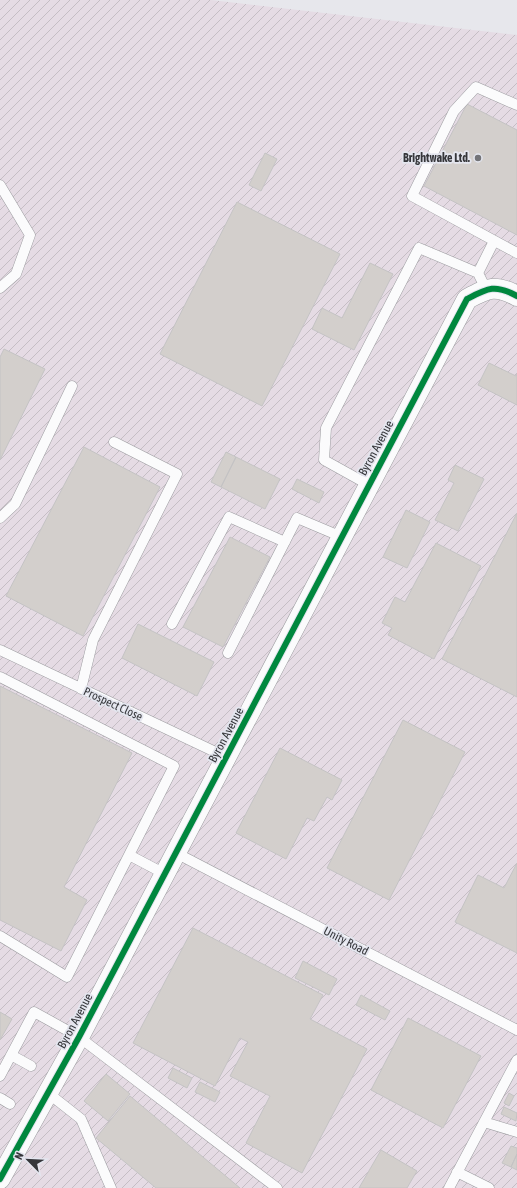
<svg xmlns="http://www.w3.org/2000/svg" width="517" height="1188" font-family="'Asap Condensed',sans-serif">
<defs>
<pattern id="industrial-furrows" width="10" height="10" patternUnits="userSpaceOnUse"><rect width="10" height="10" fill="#e5dbe4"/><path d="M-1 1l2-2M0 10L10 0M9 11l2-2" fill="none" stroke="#c5bdc4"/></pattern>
</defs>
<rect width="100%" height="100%" fill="#e7e7ec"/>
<!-- industrial -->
<path fill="url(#industrial-furrows)" d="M0,0H211L517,35V1188H0Z"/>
<!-- building -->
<path fill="#d3cfcc" stroke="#c4c3c4" d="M467,104L517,130V235L424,186Z
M265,153L277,159L261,191L249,185Z
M237,202L340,254L262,406L160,354Z
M370,263L393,274L354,350L312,329L322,308L342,318Z
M4,349L45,369L0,460V357Z
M489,363L516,376L517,374V405L478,385Z
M84,447L160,487L83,636L6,596Z
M226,452L236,457L221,487L211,482Z
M236,457L280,479L265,509L221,487Z
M455,465L484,479L458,531L435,520L454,483L448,480Z
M297,479L324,492L319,503L292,489Z
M406,510L430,522L407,568L383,557Z
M517,513V697L442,659Z
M230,537L270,557L223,647L183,627Z
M436,543L481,566L434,659L388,635L392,628L382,623L395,597L405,602Z
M138,624L214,662L197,696L122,658Z
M0,686L132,753L64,887L87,900L61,951L0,920Z
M403,720L465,752L389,900L327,868Z
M280,748L342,780L332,800L327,797L314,821L307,818L286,859L236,833Z
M517,863V953L455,922L478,875L504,888Z
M193,928L323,995L310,1019L367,1049L302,1173L246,1143L270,1096L230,1076L248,1042L240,1038L215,1086L133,1043Z
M303,961L337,979L329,995L295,978Z
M361,995L390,1011L385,1020L356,1005Z
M0,1012L12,1019L0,1040Z
M408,1018L481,1056L443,1128L371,1090Z
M173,1068L192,1078L187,1088L168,1078Z
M106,1074L130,1094L108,1121L84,1101Z
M200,1082L220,1092L215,1102L195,1092Z
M509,1093L514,1096L509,1106L504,1103Z
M130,1096L240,1188H156L96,1138Z
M504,1107L517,1113L516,1121L501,1114Z
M511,1146L517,1148V1154L511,1167L502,1163Z
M381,1150L417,1171L407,1188H359Z
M517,1154V1170L511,1167Z"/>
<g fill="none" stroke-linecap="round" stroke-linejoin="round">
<!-- service casing -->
<g stroke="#9c9ca0" stroke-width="11">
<path id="service" d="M517,105L476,87L454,111L412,196L517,253
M0,185L30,235L16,274L0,288
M486,289L478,273L494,241
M369,485L324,460L326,428L419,248L478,273
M0,518L15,504L72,386
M172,624L229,517L285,542
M0,650L226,757
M228,653L297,518L342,537
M0,677L174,766L129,855
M81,689L93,640L177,474L114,442
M176,853L517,1030
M0,936L67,977L129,855L165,874
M11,1055L31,1066
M0,1076L34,1012L79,1037L277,1188
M48,1093L81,1119L111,1188
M0,1098L10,1104
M484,1122L517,1132
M457,1172L489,1188
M449,1188L517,1060"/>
</g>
<!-- minor casing -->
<g stroke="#9c9ca0" stroke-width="21">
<path id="minor" d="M0,1179L79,1037L467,299C488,288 495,284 517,296"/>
</g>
<!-- service -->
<use href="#service" stroke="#fbfbfc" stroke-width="10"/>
<!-- minor -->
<use href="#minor" stroke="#fbfbfc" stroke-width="20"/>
<!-- cycleway casing -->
<g stroke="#e4e6ef" stroke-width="8">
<path id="cycleway" d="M0,1179L79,1037L467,299C488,288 495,284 517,296"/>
</g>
<!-- cycleway -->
<use href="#cycleway" stroke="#00873e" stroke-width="6"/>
</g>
<!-- markers -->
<circle fill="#737478" stroke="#e4e6ef" stroke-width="1.5" cx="478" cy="158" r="4"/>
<g text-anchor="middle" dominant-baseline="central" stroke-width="3.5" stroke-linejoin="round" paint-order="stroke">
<!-- poi labels -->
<g font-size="12" font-weight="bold" fill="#35363a" stroke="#e4e6ef" text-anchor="end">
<text x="470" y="158">Brightwake Ltd.</text>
</g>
<!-- street labels -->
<g font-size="12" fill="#35363a" stroke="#e4e6ef">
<text transform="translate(376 448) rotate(-62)">Byron Avenue</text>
<text transform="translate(113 704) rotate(25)">Prospect Close</text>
<text transform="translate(226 735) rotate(-62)">Byron Avenue</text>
<text transform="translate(346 941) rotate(27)">Unity Road</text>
<text transform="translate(75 1021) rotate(-62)">Byron Avenue</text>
</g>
</g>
<!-- north arrow -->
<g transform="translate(28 1160) rotate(294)" stroke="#e4e6ef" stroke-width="3" paint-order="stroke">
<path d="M0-3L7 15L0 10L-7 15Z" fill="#35363a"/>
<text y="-6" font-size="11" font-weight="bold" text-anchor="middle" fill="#35363a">N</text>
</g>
</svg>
